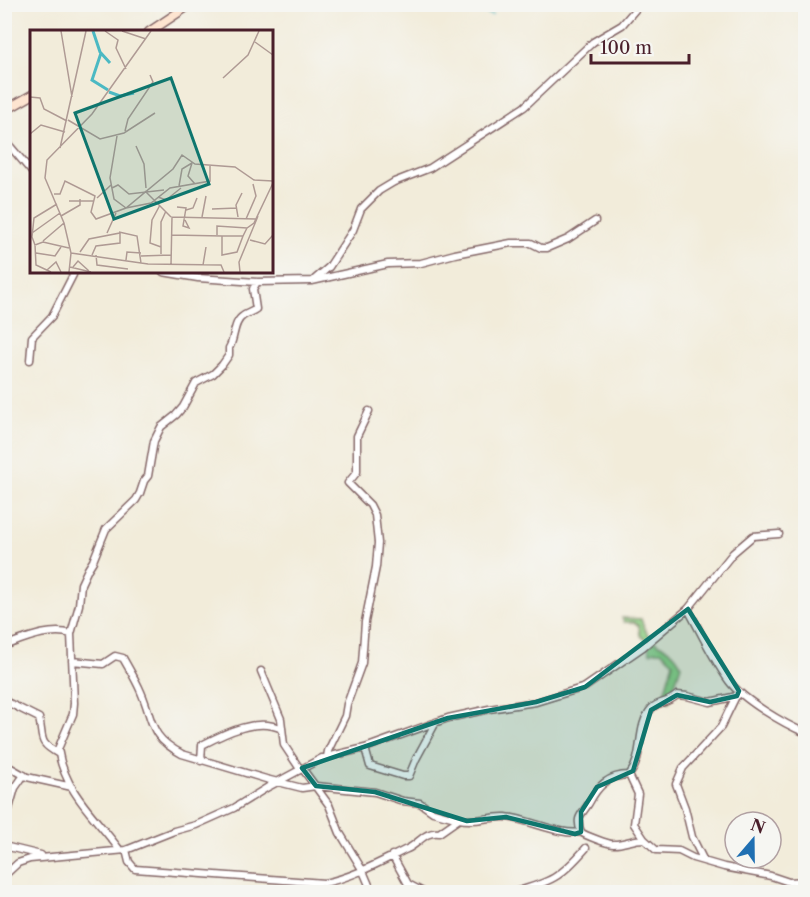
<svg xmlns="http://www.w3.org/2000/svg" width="810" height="897" font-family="'Libre Caslon Text',serif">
<rect width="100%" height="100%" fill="#f6f6f2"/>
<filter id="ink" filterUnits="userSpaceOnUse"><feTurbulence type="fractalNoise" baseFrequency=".0167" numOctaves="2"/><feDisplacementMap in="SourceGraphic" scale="12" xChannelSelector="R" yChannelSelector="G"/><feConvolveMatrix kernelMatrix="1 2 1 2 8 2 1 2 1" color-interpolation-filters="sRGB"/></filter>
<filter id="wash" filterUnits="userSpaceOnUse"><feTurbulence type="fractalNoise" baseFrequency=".008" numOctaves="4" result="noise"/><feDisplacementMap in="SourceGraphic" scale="24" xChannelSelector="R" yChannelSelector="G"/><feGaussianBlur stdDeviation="1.35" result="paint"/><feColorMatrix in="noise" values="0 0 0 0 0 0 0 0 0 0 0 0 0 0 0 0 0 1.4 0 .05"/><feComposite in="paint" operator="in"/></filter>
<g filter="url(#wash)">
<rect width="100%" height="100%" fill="#f2ecda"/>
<!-- green -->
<path fill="#90d086" stroke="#6d7858" stroke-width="1.5" d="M622,618L641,619C650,652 669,639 681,665L669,702L663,698L673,662L661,651H655L650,653L646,640L640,635L639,626L634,622H624Z"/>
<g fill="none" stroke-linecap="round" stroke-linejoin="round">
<!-- stream -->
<path stroke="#4bb9c3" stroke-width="2" d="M421,4L435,9L468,5L492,15"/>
</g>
</g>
<g filter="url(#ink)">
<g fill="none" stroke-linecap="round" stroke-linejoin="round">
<!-- street casing -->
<g stroke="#856768" stroke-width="9">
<path id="street" d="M4,139L32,172
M163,272L198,278L257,282L312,281L388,264L421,263L455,254L511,243H531L541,248H547L568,239L595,221
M315,279L329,267L353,230L361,209L379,191L394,182L430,168L524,107L593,42L622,25L640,4
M30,360L32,337L52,316L73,275V272
M688,609L733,553L753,536L779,534
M4,646C24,639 51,627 71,634
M72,661L103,664L115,656L123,658C129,669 136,680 141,692C154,722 148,736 182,754L266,779L302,788L316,786L375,792L403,801L420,803L433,812L459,819
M261,671L281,719L284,745L300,769
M4,698L7,702L39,718C44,739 37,742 59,754
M365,748L370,766L403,776H409L416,759L436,722
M327,757L328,751L345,716L347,704L362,663L365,622L376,567L378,543L375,515L370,505L348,483L357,472V436L369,411
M201,761L202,745C225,733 257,717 282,729
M4,764L27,777L72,787
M302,768L329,805L340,833L363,871L372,892
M629,775L638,794L634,824L644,839
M4,826L15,788L24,775
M581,832C575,816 582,815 589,803C598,786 608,775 629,775C645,756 635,727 652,708C659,701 667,704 677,695L687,696L710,702L737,696
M4,846L41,855
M119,849C95,816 65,793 58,749L73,714L74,703L71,634L79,605L81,584L88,569L93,561L106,529L136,500L140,493L144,481L148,476L154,441L161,427L176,415L183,407L196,383L213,374L222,365L229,355V348C235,339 233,322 243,316C247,313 252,312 256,309L253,289L257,282
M126,850L129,862L135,869L324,883C354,877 380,862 407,849C419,844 424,831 439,833L459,819C475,823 490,816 506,817C529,819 560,836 581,832C584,835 610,845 614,844C624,844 633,839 644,839L656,850L679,851L693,858L724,867L771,876L789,882L806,881
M392,855L408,884L423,892
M703,859L692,837L685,808L676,784L683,768L721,727L737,694
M4,876L18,863L30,859L126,850L174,831L196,825L234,808L268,787L322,758L365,748L448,718L489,709L536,702L585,687L643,647L688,609C701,633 713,659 729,681C743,700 784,724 806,733
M514,892C551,882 560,878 586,848
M800,892L806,886"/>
</g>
<!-- secondary casing -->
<g stroke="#856768" stroke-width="11">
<path id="secondary" d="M149,32L191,4
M4,111L32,95"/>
</g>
<!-- street -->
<use href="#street" stroke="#fff" stroke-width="6"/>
<!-- secondary -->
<use href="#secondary" stroke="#fde4d0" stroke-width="8"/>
</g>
</g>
<!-- marked area -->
<path fill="#0f766e" fill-opacity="0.2" stroke="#0f766e" stroke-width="4.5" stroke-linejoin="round" d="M688,609L739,691L737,696L710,702L677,695L651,710L633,771L597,787L581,812V832L575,834L506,817L467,821L375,792L316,786L302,768L448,718L536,702L585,687Z"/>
<!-- overview -->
<g transform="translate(30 30)">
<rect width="243" height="243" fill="#f2ecda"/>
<path fill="none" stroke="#4bb9c3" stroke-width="3" d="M63,1L70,22L80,33M71,23L62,50L78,60M79,62L90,66L104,63"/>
<path fill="none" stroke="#af9a94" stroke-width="1.5" d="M31,1L42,67M75,1L88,10L86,18L96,39M92,1L116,9M225,12L243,25M193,48L218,25L229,1M0,67L10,68L14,79L37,91M38,90L70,109L94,103L125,83M95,101L98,89L123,52L120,45M0,104L11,95L35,102M87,106L80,148L84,169L96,178M106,116L114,134L116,158M30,118L56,1M162,133L158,146L165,154M149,156L152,139L162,133M82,158L88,155L99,164L134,160M115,161L141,187M24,164H30L35,151L65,166L61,182L66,189L96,178L143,139L152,125L165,134L205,137L224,150L243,151M128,167L136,170L151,158M67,168L81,155M39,171H64M27,174L4,188L2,207L5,215L13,212L39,218M130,175L122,190L120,213L131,217M147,177L156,178L153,196L159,198L155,190M96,178L121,173L140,158L180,151V136M182,179L207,178M156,180L163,178L167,168M31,186L50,175V169M172,187L176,166M208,187L206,175L212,163M216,189L226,166L223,154M89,202L107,206L111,233M2,203L30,183M77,203L86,183M142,205L192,206V225L207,222L213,206M187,205V196L217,198L224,193L243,153M192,206H213L217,198M220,210L235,214L243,205M13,211L34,193M5,215L6,235L21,242M50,222L59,209L90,203V213L66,216L62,225M6,223L25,226L31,217M41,223L118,234L191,235L194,242M131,224V192L136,181M66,225L67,235L98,239M111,226L141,225M96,230L97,222L111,223M141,235L142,187L226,189M173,235L176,217M40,237L61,242M43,237L48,231L59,241M17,240L26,232L31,242M39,242L41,223L34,193L15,148L17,130L62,84L121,1M210,242L209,232L228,186"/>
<path fill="#0f766e" fill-opacity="0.15" stroke="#0f766e" stroke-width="3" d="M141,48L179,154L84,189L45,83Z"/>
<rect width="243" height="243" fill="none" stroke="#4a1f2b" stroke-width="3"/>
</g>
<!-- margin -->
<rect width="810" height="897" fill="none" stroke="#f6f6f2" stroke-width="24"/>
<!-- north arrow -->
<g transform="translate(753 840) rotate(20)"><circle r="28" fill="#f6f6f2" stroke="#b1a0a2" stroke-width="1.5"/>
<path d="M0-4.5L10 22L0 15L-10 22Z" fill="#1f6fb2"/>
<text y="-9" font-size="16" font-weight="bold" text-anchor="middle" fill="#4a1f2b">N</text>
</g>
<!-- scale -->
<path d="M591 54v9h98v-9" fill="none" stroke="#4a1f2b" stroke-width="3"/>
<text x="600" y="54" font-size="18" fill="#4a1f2b" stroke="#f6f6f2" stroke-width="4.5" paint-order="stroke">100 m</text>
</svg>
